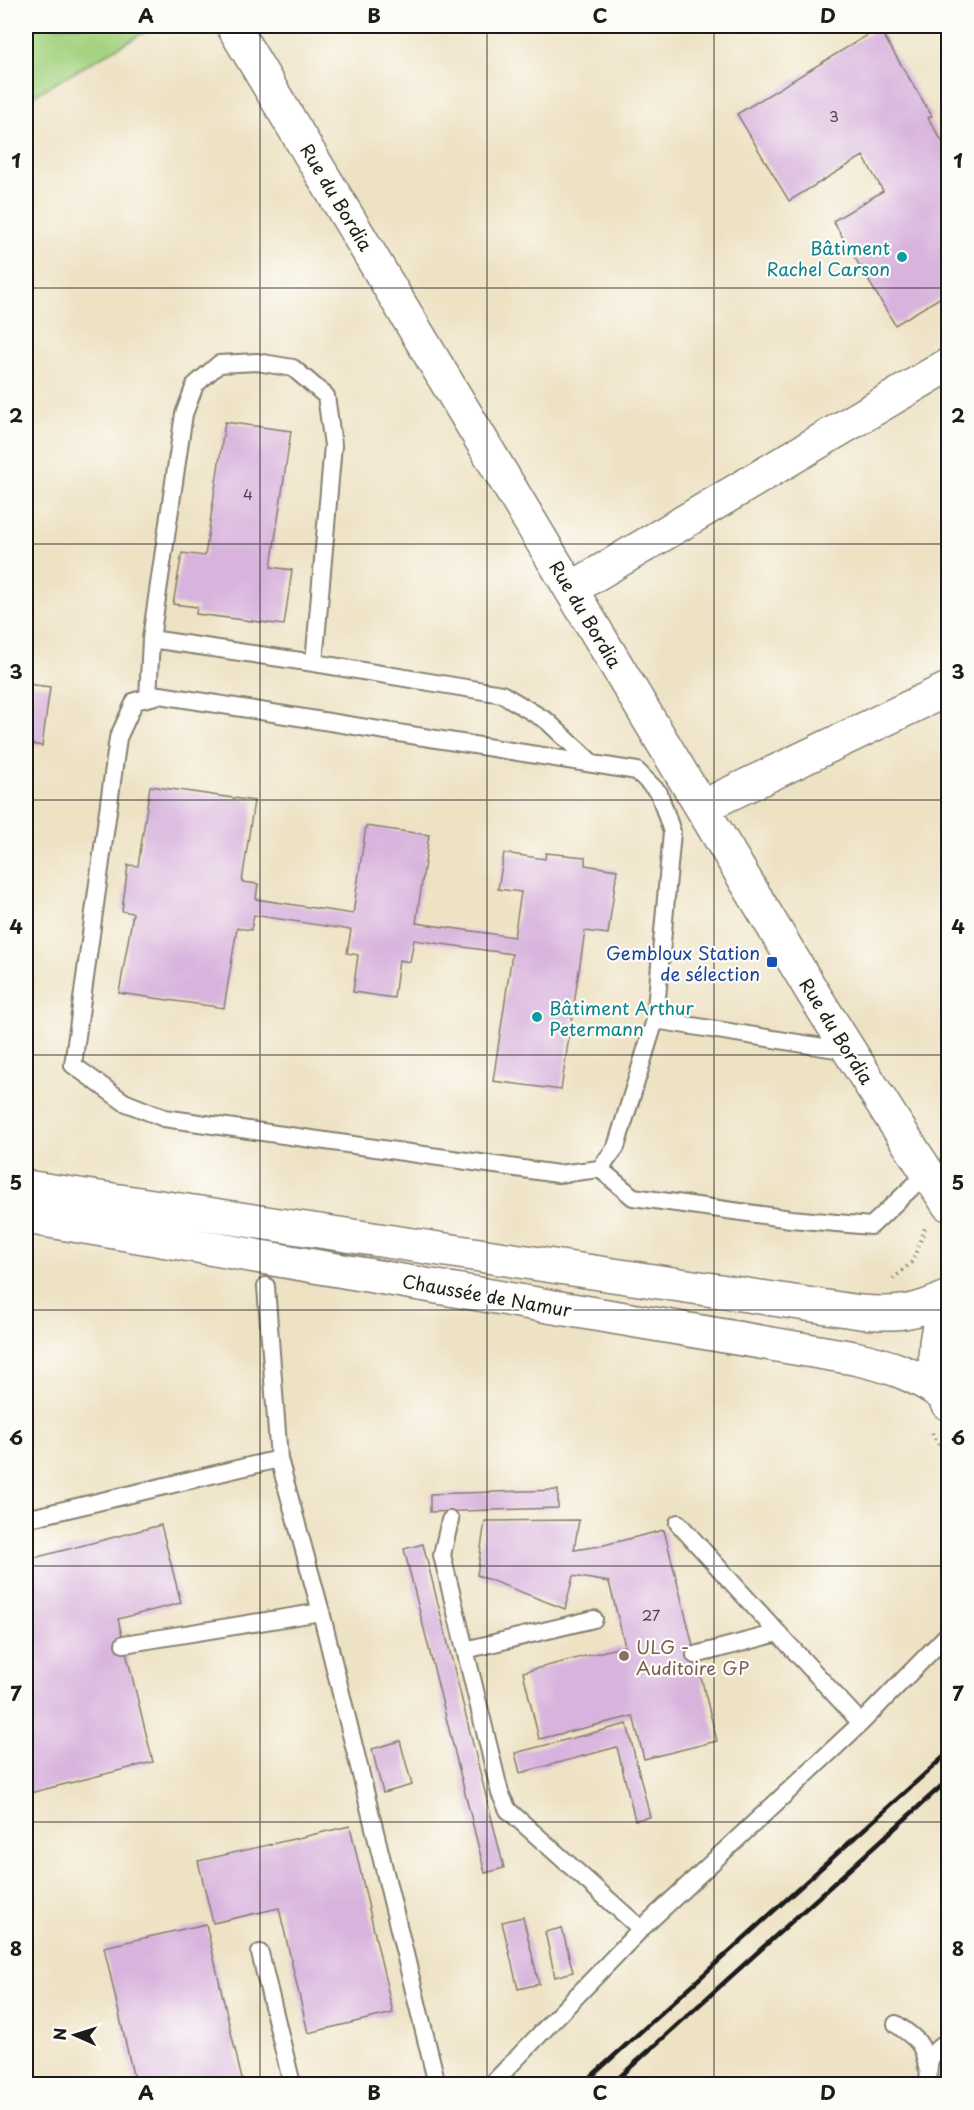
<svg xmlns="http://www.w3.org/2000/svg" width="974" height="2110" font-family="'Playpen Sans',sans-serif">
<rect width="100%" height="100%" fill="#fdfcf7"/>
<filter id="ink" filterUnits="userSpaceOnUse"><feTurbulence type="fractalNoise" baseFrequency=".0167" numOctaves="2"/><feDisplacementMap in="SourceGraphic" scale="12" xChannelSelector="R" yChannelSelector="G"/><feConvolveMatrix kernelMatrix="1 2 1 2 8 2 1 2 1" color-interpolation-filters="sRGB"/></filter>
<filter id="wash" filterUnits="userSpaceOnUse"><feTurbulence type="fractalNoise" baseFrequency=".008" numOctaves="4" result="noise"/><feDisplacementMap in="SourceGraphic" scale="24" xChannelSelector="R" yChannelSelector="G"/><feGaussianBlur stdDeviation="1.35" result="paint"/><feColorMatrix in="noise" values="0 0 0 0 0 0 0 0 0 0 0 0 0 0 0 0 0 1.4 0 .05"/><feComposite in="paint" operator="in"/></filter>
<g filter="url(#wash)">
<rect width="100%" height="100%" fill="#eee2c4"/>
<!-- green -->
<path fill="#a2d17e" stroke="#5f764d" stroke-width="1.5" d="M26,26H155L26,100Z"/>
<g id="blocks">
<!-- building -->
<path fill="#d8b3dd" d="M879,28L932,116L928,118L948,151V293L895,325L833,221L883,191L863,156L789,201L737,114Z
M225,422L291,431L271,567L292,570L284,625L196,614L197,607L173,604L182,553L205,556Z
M26,684L50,687L42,746L26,743Z
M150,786L254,801L242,882L258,884L256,899L353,914L366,826L429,835L416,923L514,937L521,892L498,889L504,853L545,859L546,853L585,857V865L617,870L608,934L585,931L561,1090L493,1081L512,954L414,940L410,962L399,960L394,998L353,992L358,955L347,953L351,930L254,915L251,930L237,928L224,1008L119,993L133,913L122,911L128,865L138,866Z
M558,1490V1508L430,1512V1494Z
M579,1520L574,1550L600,1546L664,1530L717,1741L644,1759L633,1716L539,1739L523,1672L625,1646L609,1582L573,1576L565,1609L477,1575L485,1521Z
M161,1525L181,1603L118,1619L153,1762L26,1794V1560Z
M423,1544L504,1868L485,1873L404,1549Z
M627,1724L650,1817L635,1820L617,1747L520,1773L515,1753Z
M400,1741L412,1785L383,1793L372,1749Z
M350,1826L393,2013L308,2033L279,1908L213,1923L198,1861Z
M523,1917L539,1984L518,1989L502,1922Z
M206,1924L243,2084H135L104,1947Z
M562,1928L573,1972L555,1977L545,1932Z"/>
</g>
</g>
<g filter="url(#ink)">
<use href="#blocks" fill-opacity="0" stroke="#857f70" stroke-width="1.5"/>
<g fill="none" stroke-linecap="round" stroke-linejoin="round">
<!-- service casing -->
<g stroke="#857f70" stroke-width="20">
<path id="service" d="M151,639L314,663L502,694L547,721L592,763
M160,695L637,771L659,793L672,832L655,1020L616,1147L600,1169L558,1174L164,1118L124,1102L73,1065L118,738L135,701Z
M148,698L151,639L184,414L195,385L219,364L257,362L293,368L326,396L333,445L314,663
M655,1020L848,1051
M600,1169L633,1197L791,1219L871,1226L927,1173
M266,1286L279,1459L321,1612L437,2084
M26,1519L279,1459
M450,1520L442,1555L500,1793L508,1810L641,1929
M678,1523L778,1633
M124,1644L321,1612
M465,1650L594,1619
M695,1655L778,1633L861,1723
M260,1953L292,2084
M896,2024C915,2038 923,2041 927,2067
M492,2084L641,1929L861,1723L948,1634
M929,2084C927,2064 929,2052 948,2041"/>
</g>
<!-- minor casing -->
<g stroke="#857f70" stroke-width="36">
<path id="minor" d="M571,589L948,365
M702,807L948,689"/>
</g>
<!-- tertiary casing -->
<g stroke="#857f70" stroke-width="36">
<path id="tertiary" d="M233,26L813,993L893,1120L948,1204"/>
</g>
<!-- primary casing -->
<g stroke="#857f70" stroke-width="36">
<path id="primary" d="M26,1187L860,1312C896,1315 916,1313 948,1297
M26,1217L854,1358C887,1365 915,1374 942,1394
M947,1403C930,1369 933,1334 948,1301"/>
</g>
<!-- path -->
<path stroke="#857f70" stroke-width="4" stroke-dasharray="1.5 4.5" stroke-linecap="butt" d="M893,1279L913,1261L925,1228
M932,1433L948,1460"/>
<!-- service -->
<use href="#service" stroke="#fff" stroke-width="16"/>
<!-- minor -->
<use href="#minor" stroke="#fff" stroke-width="33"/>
<!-- tertiary -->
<use href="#tertiary" stroke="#fff" stroke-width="33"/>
<!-- primary -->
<use href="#primary" stroke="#fff" stroke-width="33"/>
<!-- rail -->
<path stroke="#1c1c1c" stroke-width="4.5" d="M583,2084L948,1753
M612,2084L948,1780"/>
</g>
</g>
<!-- grid -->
<path fill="none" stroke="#1c1c1c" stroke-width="1.5" stroke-opacity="0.55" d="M260,26V2084M487,26V2084M714,26V2084M26,288H948M26,544H948M26,800H948M26,1055H948M26,1310H948M26,1566H948M26,1822H948"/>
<!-- markers -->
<g fill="#0f9aa8" stroke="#fdfcf7" stroke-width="2">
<circle cx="902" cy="257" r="6"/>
<circle cx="537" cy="1017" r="6"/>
</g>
<rect fill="#1a4fb4" stroke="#fdfcf7" stroke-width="2" x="766" y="956" width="12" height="12" rx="3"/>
<circle fill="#8d6e63" stroke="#fdfcf7" stroke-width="2" cx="624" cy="1656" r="6"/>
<g text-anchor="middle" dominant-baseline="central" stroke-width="4.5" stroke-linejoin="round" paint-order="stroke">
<!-- number labels -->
<g font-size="15" fill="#4b424c">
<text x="834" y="115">3</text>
<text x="248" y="493">4</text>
<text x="651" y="1614">27</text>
</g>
<!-- street labels -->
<g font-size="18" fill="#1c1c1c" stroke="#fdfcf7">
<text transform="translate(337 197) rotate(59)">Rue du Bordia</text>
<text transform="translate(586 614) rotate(59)">Rue du Bordia</text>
<text transform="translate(837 1031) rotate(58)">Rue du Bordia</text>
<text transform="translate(487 1295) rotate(10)">Chaussée de Namur</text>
</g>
<!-- culture labels -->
<g font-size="18" fill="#0d838f" stroke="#fdfcf7" text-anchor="end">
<text x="890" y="247">Bâtiment<tspan x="890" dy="21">Rachel Carson</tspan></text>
<text x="549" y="1007" text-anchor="start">Bâtiment Arthur<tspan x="549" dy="21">Petermann</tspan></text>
</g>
<!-- transit labels -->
<g font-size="18" fill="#164399" stroke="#fdfcf7" text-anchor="end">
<text x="760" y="952">Gembloux Station<tspan x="760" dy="21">de sélection</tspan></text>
</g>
<!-- education labels -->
<g font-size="18" fill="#785e54" stroke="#fdfcf7" text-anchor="start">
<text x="636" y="1646">ULG -<tspan x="636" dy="21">Auditoire GP</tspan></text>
</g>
</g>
<!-- margin -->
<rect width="974" height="2110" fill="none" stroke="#fdfcf7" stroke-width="66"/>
<!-- north arrow -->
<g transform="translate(75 2035) rotate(273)" stroke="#fdfcf7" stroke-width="4.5" paint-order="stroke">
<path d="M0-4.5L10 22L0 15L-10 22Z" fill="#1c1c1c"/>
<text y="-9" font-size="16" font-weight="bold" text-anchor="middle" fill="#1c1c1c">N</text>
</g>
<rect x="33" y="33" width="908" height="2044" fill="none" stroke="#1c1c1c" stroke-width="2"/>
<g font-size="20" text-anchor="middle" font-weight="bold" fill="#1c1c1c">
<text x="146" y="23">A</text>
<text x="374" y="23">B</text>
<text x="600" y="23">C</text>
<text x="828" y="23">D</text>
<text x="16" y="168">1</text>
<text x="958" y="168">1</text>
<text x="16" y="423">2</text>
<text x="958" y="423">2</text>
<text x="16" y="679">3</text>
<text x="958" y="679">3</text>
<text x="16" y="934">4</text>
<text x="958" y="934">4</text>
<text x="16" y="1190">5</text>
<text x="958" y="1190">5</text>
<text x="16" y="1445">6</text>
<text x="958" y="1445">6</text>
<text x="16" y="1701">7</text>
<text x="958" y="1701">7</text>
<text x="16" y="1956">8</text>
<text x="958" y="1956">8</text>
<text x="146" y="2100">A</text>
<text x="374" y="2100">B</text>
<text x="600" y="2100">C</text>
<text x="828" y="2100">D</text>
</g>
</svg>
